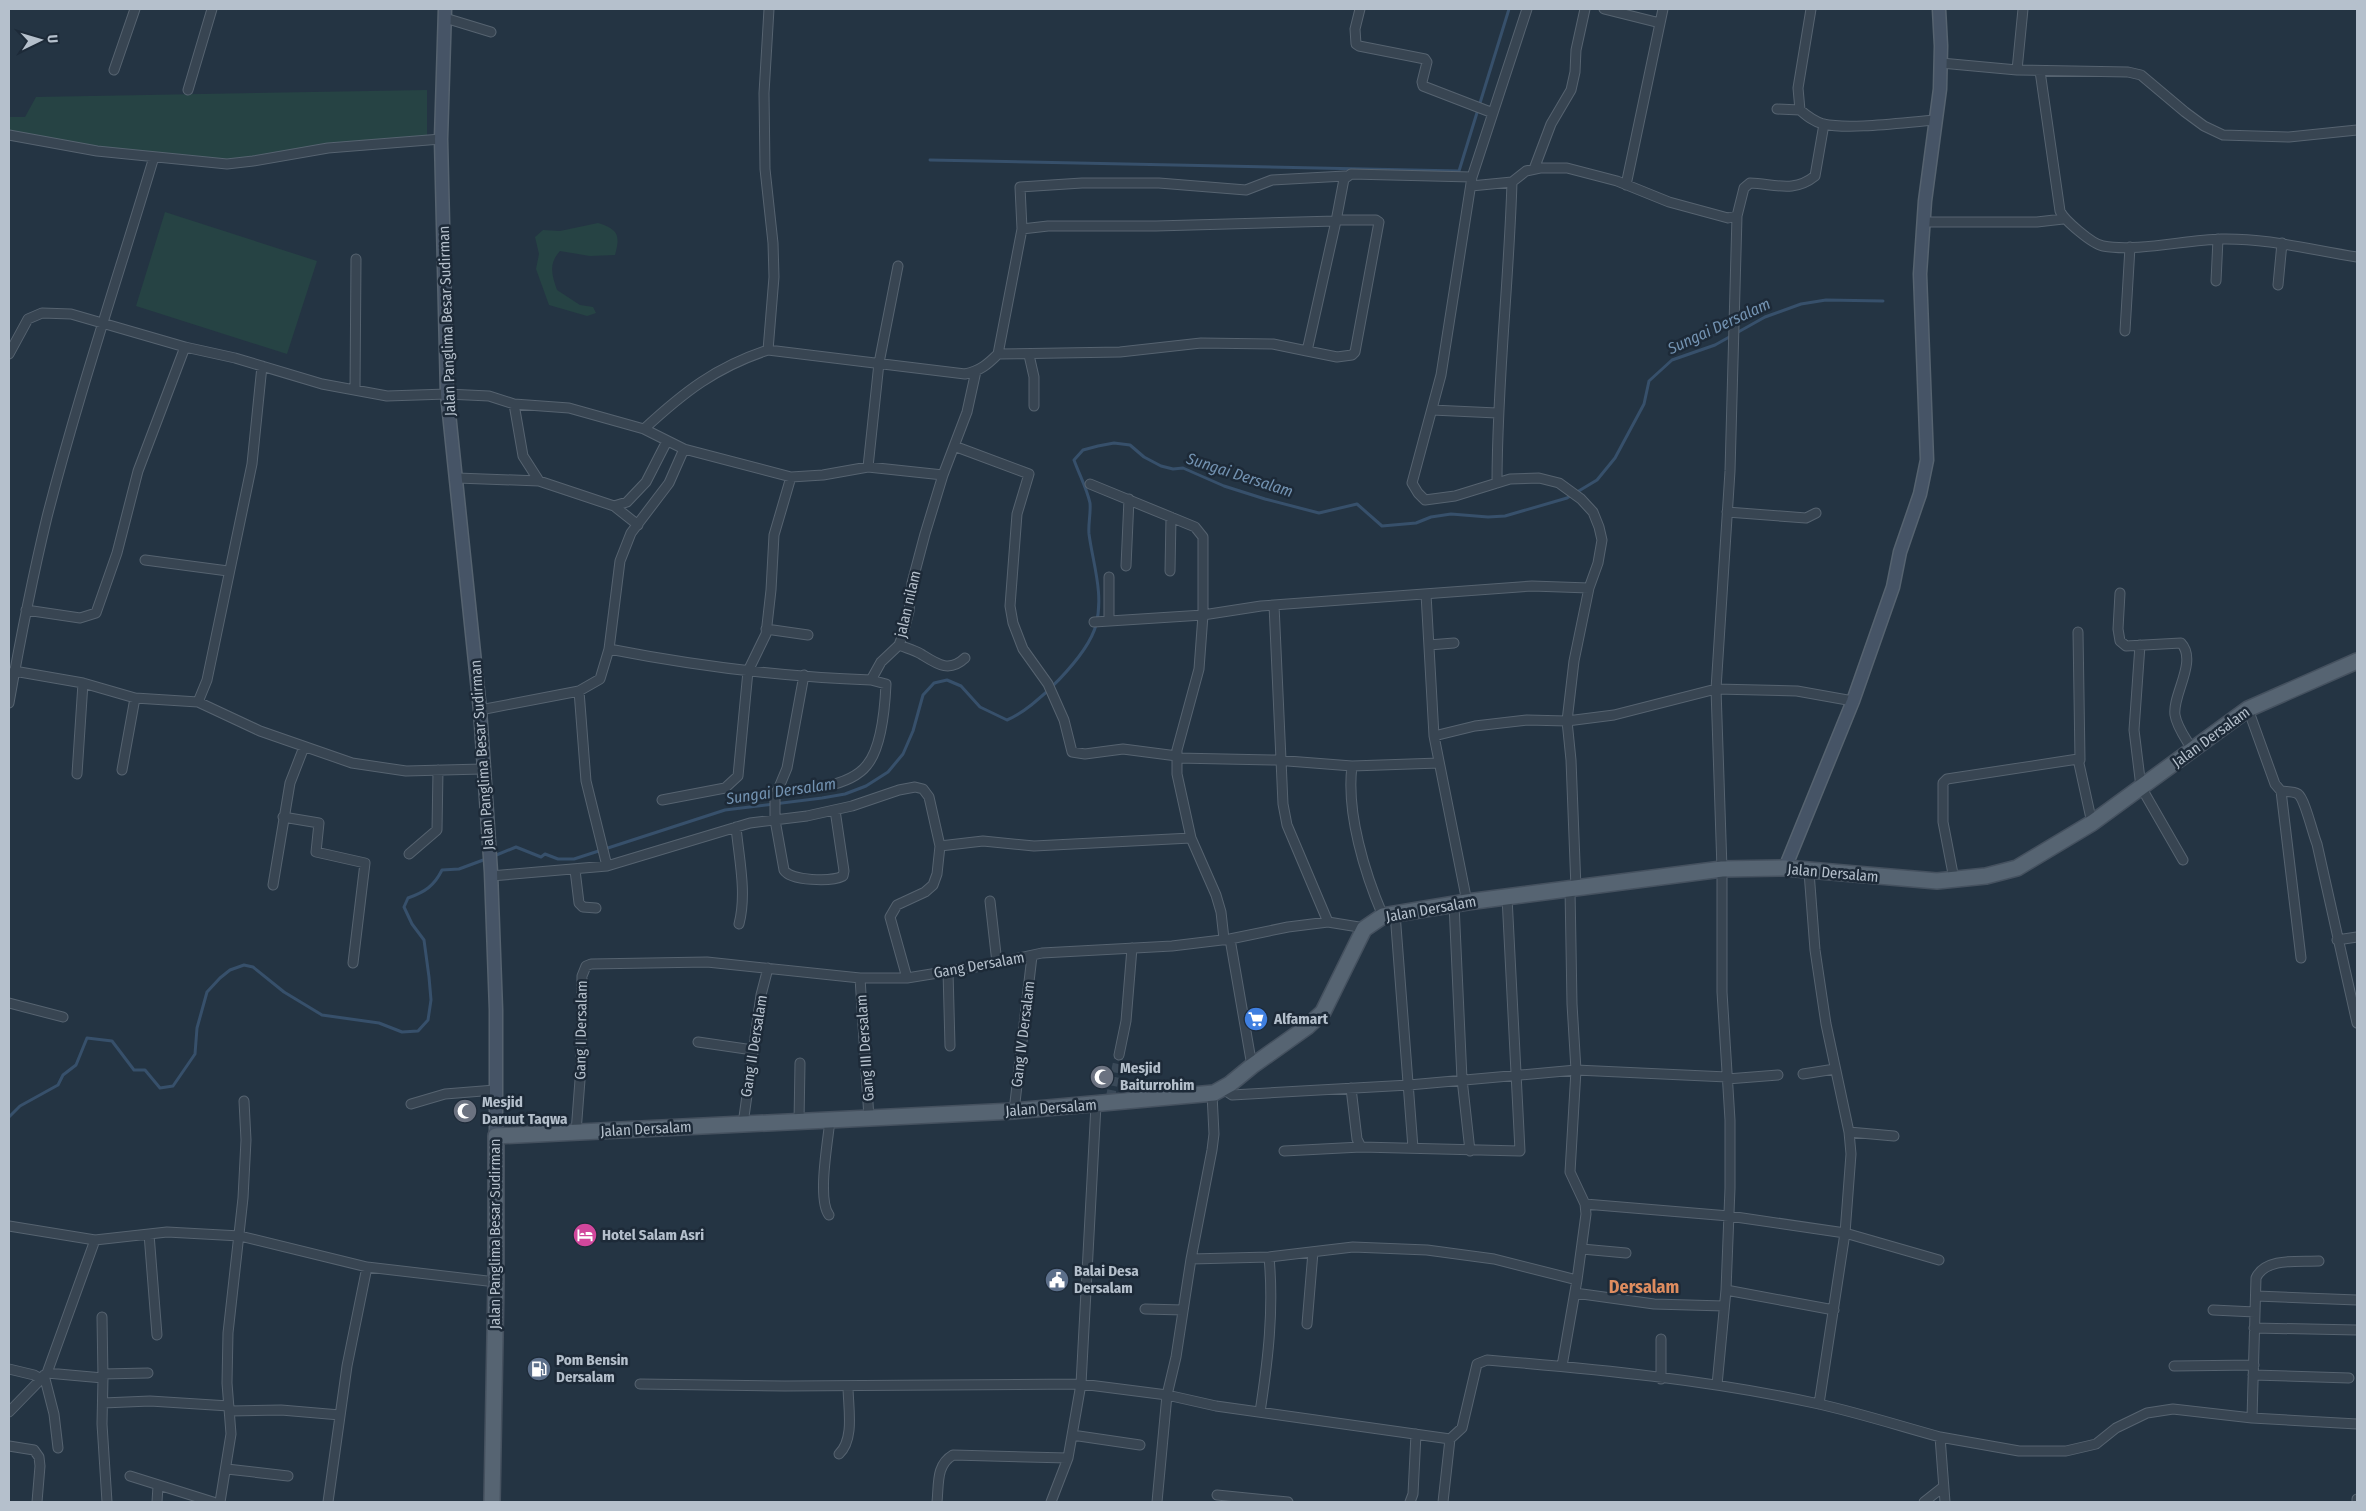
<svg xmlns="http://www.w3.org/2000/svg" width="2366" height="1511" font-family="'Fira Sans Condensed',sans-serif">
<rect width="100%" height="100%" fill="#243443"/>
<!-- green -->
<path fill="#264344" d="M427,90V140L253,161L154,157L9,135V117H25L36,97Z
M165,212L317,261L287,354L136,306Z
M598,223C617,229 621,234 615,255L590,256L560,251C548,264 552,275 557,290L580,305L593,307L596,313L587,316L549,305L536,269L539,254L535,237L543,230L560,231Z"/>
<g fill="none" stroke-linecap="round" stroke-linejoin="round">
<!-- stream -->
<path stroke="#37506b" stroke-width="3" d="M930,160L1459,171L1509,9
M494,856L516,847L541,857L545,854L558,859H574L725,810L822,798L845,794L866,786L888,772L903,754L913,731L923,695L934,683L947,680L961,686L980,707L1007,720C1035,709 1088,655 1096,625C1104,594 1093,564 1089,534C1088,524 1091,513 1090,503C1087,489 1079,474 1074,460L1083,450L1098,446L1114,443L1130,445L1144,457L1161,466L1173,469L1183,468L1224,486L1265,499L1319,513L1357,504L1382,526L1416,523L1431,517L1451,514L1488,517L1505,516L1567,498L1597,480L1615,458L1644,404L1649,381L1672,360L1715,345L1765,317L1801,304L1826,300L1883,301
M9,1117L20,1106L58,1085L63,1075L76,1065L87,1038L112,1041L134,1070H145L160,1088L173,1086L195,1054L197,1028L207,992L220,978L230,970L244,965L253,967L284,992L322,1015L379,1023L402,1032L418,1031L428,1020L431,1000L429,977L424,940L412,924L404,907L408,898C425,892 434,886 442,870L459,869L486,859"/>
<!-- street-tunnel -->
<path stroke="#3a4958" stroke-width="9" stroke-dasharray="9 4.5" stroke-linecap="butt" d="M1110,1099L1119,1055"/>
<!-- street casing -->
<g stroke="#566370" stroke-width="11">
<path id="street" d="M1360,9L1355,29L1356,44L1359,46L1425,59L1427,62L1422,82L1423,86L1493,113
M1604,9L1660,23
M1811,9L1798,88L1800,110C1807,116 1813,121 1823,124C1851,130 1906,122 1936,120
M445,18L491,32
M1941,63L2017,70L2128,72L2141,75L2185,112L2204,126L2223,135L2289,137L2357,130
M114,70L135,9
M2017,70L2023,9
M2040,71L2060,211C2064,220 2092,244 2103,246C2137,252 2185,240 2221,239C2268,238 2311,250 2357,257
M188,90L212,9
M1777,109L1800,110
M9,135L97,151L227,164L253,161L328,148L441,139
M1534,169L1551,124L1571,90L1575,72L1576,50L1585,9
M1472,177L1441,375L1412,483L1418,493L1425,500L1455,496L1510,479L1539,478L1559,483L1581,499L1593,512L1599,527L1602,540L1598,563L1589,588L1574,661L1567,721L1571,760L1576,888
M1626,185L1663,9
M1471,186L1512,182L1526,171L1540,168H1567L1617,181L1669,202L1728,218L1737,216L1744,188L1750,183C1775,184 1794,193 1815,176L1824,124
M1923,222H2037L2063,219
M1022,229L1020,187L1082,183H1159L1246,190L1272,180L1345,176
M2216,281L2218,239
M2278,285L2282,243
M2125,331L2130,247
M768,350L774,277L773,243L765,169L764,93L769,9
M1307,351L1337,357L1352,355L1355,352L1379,222L1376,220H1336
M9,354L28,319L42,313L71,314L185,347L235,358L322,384L387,396L447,394L489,396L514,404L569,408L644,429C684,392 716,367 768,350L965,374C980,371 988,364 998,354L1022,229L1048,226H1156L1336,221L1344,179L1351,174L1472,177L1527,9
M998,354L1120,352L1201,343L1273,344L1307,351L1336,221
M1029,355L1034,377V406
M355,390L356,259
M514,404L523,456L539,481
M1432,410L1497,413
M954,446L1029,474L1017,514L1010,606L1013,623L1023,649L1048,684L1064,720L1072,752L1085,754L1123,749L1177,756
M684,449L791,477L823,475L868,467L943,475L967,412L976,371
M868,467L879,363L898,266
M457,478L539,481L614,506L627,502L646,482L667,441
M1497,483C1497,382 1509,282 1512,182
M1090,484L1195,527L1203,537V615L1094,622
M614,506L638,525
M1727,512L1806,518L1816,513
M145,560L228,571
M1126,566L1129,499
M1170,571L1171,517
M2120,593L2118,629L2120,641L2126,646L2181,643C2198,661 2172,695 2175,715C2177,728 2187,740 2193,751
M1426,594L1434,736
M1274,605L1283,804L1287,825L1328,922
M26,610L80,618L96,613L117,553L138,471L185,347
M1109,621V577
M766,629L808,635
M2078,632L2080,760
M899,645C906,648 914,650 921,654C937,664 949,673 965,658
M1429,645L1454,643
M2140,645L2134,730L2141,787L2183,860
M609,649C696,666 783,677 871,680
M14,671L83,683L135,698L198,702L260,731L352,763L406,771L482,769
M804,675L787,768L775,797V820L784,870C791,881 831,882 843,876L844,871L835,810
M579,691L586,781L607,866
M198,702L207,680L252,464L262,366
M9,703C20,641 32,579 47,517C78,396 118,277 154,157
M2248,709L2275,784L2281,791C2286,792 2293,791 2298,794C2305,799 2313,835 2317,844L2357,1023
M480,710L579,691L600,679L609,649L620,561L631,533L669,483L684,449L644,429
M1177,758L1275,760L1352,766
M122,770L135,698
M77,774L83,683
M777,791C804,790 849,788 867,765C882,747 885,706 886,684L871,680L881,662L899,645L902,637L909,611L912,583L925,534L943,475
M2281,791L2301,958
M662,800L725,788L738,776L748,671L766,634L771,590L774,535L791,477
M283,817L319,823L316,852L365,863L353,963
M736,827C739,859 747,893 739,924
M940,846L983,841L1034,846L1191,838
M409,854L437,830L438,770
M575,870L579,903L583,907L596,908
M1809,872L1815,950L1826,1024L1849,1132L1851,1154L1845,1233L1819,1404
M491,876L607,866L750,823L807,816L852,806L899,790L915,787L923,789L929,797L940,846L937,874L933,885L925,892L897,905L890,917L907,978
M1954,879L1943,822V783L1947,779L2078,759L2092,823
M273,885L290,783L304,747
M990,901L997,963
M1467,902L1434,736L1475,726L1527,720L1567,721L1614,715L1716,689L1797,691L1853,701
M1454,904L1462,1079L1470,1151
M1395,913L1413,1148
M1383,916C1365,874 1346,813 1352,766L1439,763
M1224,939L1221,912L1216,895L1191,838L1177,774V750L1199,669L1203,615L1261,606L1532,586L1589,588
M1230,939L1252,1066
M2337,940L2357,937
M948,971L950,1046
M860,978L869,1118
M9,1003L63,1017
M698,1042L753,1050
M1119,1055L1126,1021L1132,948
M1803,1074L1835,1069
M1727,1079L1778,1075
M1351,1088L1357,1139L1361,1147L1520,1151L1507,897
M1223,1089L1232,1095L1409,1085L1576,1070L1727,1077
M411,1104L445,1094L495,1090
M1014,1111L1032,956
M799,1122L800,1063
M743,1124L761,995L768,968
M576,1132L581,1067L582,976L586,966L591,964L707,962L860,978H907L987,965L1042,953L1172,946L1230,939L1288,927L1328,922L1365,928
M1849,1132L1894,1136
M1284,1151L1361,1147
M1585,1204L1729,1216L1845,1233L1939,1260
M829,1215C817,1199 828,1141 830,1120
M9,1226L95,1240
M149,1234L157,1335
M1582,1249L1626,1253
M1191,1259L1269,1257L1353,1247L1427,1250L1494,1259L1577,1280
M1726,1290L1834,1310
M1575,1293L1654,1304L1724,1306
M2256,1296L2357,1300
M1145,1309L1183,1310
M2213,1310L2255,1312
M102,1317L103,1378
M1307,1324L1313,1252
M2254,1328L2357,1330
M1562,1366L1577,1280L1586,1214L1585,1204L1570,1172L1576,1070L1572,1004L1570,889
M2174,1366L2254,1365
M9,1369L34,1375L41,1379
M47,1373L103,1378L102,1424L107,1502
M103,1374L148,1373
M44,1375L54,1414L58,1448
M2253,1375L2349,1378
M1661,1379V1339
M640,1384L785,1386L1081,1384L1167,1395L1216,1406L1450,1439L1462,1428L1477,1364L1487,1360C1597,1369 1710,1380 1819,1404C1859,1413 1900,1426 1940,1437
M1717,1385L1726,1290L1730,1188V1120L1722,992V869L1716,689L1730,471L1737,216
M103,1403L150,1401L229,1406
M230,1411L281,1410L340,1415
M9,1412L47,1373L95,1240L167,1232L240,1236L367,1267L496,1282
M1260,1412C1268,1360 1274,1310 1269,1257
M2252,1418L2256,1278C2265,1257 2300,1262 2319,1261
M1072,1435L1140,1445
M9,1446L34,1450L39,1457L40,1466L37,1502
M839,1454C855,1439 848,1407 848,1386
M227,1469L288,1476
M130,1476L213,1502
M1217,1495L1288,1502
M157,1502L158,1486
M220,1502L231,1434L227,1383L228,1333L243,1198L246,1140L244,1101
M328,1502L347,1366L367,1267
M937,1502C939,1483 936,1465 953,1455L1068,1458
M1051,1502L1068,1458L1081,1384L1096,1105
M1157,1502L1167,1395L1176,1357L1191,1259L1212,1150L1214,1134L1212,1094
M1410,1502L1413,1494L1416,1434
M1443,1502L1450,1439
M1924,1502L1943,1487
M1945,1502L1940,1437L2019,1451H2066L2096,1444L2116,1428L2147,1413L2173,1409L2252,1418L2357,1424
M2357,1502V1499"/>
</g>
<!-- secondary casing -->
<g stroke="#566370" stroke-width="15">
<path id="secondary" d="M445,9L441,139L447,394L480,710L491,872L496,1010V1136
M1785,868L1853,701L1893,587L1900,552L1920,494L1927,460L1920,274L1925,201L1940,89L1941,46L1939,9"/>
</g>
<!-- primary casing -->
<g stroke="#45515f" stroke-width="18">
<path id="primary" d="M492,1502L496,1282V1136L1014,1111L1214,1093L1230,1084L1252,1066L1307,1027L1323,1012L1364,929L1383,916L1467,902L1722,869L1785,868L1937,881L1986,876L2017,868L2092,823L2248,709L2357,661"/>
</g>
<!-- street -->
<use href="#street" stroke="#384552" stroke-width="9"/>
<!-- secondary -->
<use href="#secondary" stroke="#465466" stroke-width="12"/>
<!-- primary -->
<use href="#primary" stroke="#566472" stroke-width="15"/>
</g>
<!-- icons -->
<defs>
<g id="supermarket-disc" transform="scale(1.25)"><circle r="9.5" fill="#3f7fe0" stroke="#1d2a38"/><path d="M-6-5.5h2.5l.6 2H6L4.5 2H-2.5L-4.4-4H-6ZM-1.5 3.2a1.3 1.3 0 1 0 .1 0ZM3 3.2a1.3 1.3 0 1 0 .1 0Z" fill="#fff"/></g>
<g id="mosque-disc" transform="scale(1.25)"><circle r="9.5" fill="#6b7280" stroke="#1d2a38"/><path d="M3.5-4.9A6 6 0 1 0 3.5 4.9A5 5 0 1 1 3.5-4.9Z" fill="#fff"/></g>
<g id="hotel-disc" transform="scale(1.25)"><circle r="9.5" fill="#d1479c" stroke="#1d2a38"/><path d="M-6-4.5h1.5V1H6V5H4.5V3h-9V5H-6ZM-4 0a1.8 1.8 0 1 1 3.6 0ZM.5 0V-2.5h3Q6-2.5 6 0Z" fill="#fff"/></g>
<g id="civic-disc" transform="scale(1.25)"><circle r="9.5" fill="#5c6f8a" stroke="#1d2a38"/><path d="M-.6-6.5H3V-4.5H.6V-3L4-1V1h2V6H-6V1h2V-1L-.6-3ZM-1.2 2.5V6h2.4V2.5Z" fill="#fff"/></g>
<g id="fuel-disc" transform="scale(1.25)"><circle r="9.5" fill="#5c6f8a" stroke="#1d2a38"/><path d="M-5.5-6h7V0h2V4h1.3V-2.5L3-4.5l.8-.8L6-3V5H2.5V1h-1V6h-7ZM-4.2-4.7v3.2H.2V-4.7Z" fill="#fff"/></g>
</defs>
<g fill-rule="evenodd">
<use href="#supermarket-disc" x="1256" y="1019"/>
<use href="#mosque-disc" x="1102" y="1077"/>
<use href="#mosque-disc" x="465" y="1111"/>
<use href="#hotel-disc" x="585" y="1235"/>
<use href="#civic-disc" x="1057" y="1280"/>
<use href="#fuel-disc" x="539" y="1369"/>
</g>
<g text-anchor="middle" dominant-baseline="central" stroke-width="5" stroke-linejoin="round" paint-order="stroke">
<!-- street labels -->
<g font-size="15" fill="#b5c0cc" stroke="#1d2a38">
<text transform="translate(447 321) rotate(-92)">Jalan Panglima Besar Sudirman</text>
<text transform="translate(908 604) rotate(-77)">jalan nilam</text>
<text transform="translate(2211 737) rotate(-36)">Jalan Dersalam</text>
<text transform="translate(482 755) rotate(-94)">Jalan Panglima Besar Sudirman</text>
<text transform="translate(1833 873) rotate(5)">Jalan Dersalam</text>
<text transform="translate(1431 909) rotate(-10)">Jalan Dersalam</text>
<text transform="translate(979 965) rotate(-10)">Gang Dersalam</text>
<text transform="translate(581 1030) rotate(-89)">Gang I Dersalam</text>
<text transform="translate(1023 1034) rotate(-83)">Gang IV Dersalam</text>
<text transform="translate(754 1046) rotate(-81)">Gang II Dersalam</text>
<text transform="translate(865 1048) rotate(-94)">Gang III Dersalam</text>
<text transform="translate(1051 1108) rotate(-4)">Jalan Dersalam</text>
<text transform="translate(646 1129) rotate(-3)">Jalan Dersalam</text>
<text transform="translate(495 1234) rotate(-90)">Jalan Panglima Besar Sudirman</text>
</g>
<!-- poi labels -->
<g font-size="15" font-weight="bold" fill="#b5c0cc" stroke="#1d2a38" text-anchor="start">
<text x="1274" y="1019">Alfamart</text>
<text x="1120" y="1068">Mesjid<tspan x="1120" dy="17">Baiturrohim</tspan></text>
<text x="482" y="1102">Mesjid<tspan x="482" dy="17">Daruut Taqwa</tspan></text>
<text x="602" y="1235">Hotel Salam Asri</text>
<text x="1074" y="1271">Balai Desa<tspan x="1074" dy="17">Dersalam</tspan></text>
<text x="556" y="1360">Pom Bensin<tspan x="556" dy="17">Dersalam</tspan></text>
</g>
<!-- water labels -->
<g font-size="16" font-style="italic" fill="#7393b2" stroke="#1d2a38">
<text transform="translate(1719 326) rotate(-25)">Sungai Dersalam</text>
<text transform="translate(1240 475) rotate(18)">Sungai Dersalam</text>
<text transform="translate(781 791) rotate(-8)">Sungai Dersalam</text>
</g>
<!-- quarter labels -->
<g font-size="18" font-weight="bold" fill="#de8c5f" stroke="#1d2a38">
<text x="1644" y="1287">Dersalam</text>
</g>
</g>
<!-- border -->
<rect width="2366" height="1511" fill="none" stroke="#b5c0cc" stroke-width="20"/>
<!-- north arrow -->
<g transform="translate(40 40) rotate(85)" stroke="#1d2a38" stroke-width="4" paint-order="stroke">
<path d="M0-4L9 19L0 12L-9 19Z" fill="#b5c0cc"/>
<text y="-8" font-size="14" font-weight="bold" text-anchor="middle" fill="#b5c0cc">U</text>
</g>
</svg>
